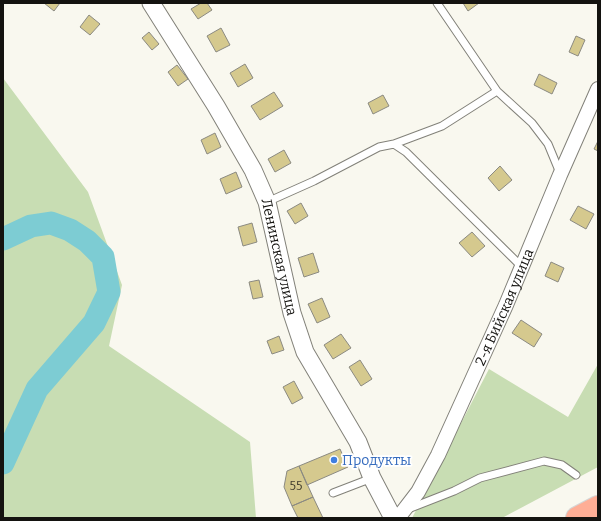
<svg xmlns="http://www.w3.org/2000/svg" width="601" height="521" font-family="Bitter,serif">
<rect width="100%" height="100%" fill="#f9f8ef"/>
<!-- green -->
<path fill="#c8ddb3" d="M3,78L88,192L122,285L109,346L250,442L256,518H3Z
M598,364V467L502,518H412L489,369L568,417Z"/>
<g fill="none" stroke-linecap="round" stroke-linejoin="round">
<!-- river -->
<path stroke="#7dccd3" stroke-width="23" d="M3,239L31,226L51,223L70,230L87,241L103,257L109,292L94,323L37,389L3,463"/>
</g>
<!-- building -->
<path fill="#d5c98e" stroke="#8b8a82" d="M44,3H60L54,11Z
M201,3H207L212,10L198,19L191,9Z
M463,3H479L468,11Z
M89,15L100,24L90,35L80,27Z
M221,28L230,45L216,52L207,36Z
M149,32L159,44L152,50L142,38Z
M576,36L585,40L578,56L569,52Z
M245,64L253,78L238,87L230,73Z
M177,65L188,79L178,86L168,72Z
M539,74L557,83L552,94L534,85Z
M274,92L283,106L260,120L251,106Z
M383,95L389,106L373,114L368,103Z
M215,133L221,147L207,154L201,140Z
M598,141V151L594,149Z
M284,150L291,163L275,172L268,159Z
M500,166L512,180L499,191L488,178Z
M236,172L242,187L226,194L220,179Z
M301,203L308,216L295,224L287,211Z
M578,206L594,214L586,229L570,220Z
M252,223L257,242L243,246L238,227Z
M472,232L485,246L472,257L459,243Z
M313,253L319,272L304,277L298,258Z
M551,262L564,268L558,282L545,276Z
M259,280L263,297L253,299L249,282Z
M322,298L330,317L317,323L308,304Z
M521,320L542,334L534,347L512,333Z
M341,334L351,348L333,359L324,345Z
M279,336L284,350L272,354L267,341Z
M360,360L372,379L361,386L349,367Z
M294,381L303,398L292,404L283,387Z
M340,449L348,467L307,485L299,466Z
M299,466L313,497L292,506L284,487L287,471Z
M313,497L323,518H298L292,506Z"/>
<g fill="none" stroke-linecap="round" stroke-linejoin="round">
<!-- service casing -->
<g stroke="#828179" stroke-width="9">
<path id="service" d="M437,3L497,91L532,123L548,144L560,173
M394,144L442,126L497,91
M267,202L314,181L379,147L394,144L406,152L522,267
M333,493L372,478
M408,509L454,491L480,478L544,461L562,465L576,475"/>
</g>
<!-- minor casing -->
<g stroke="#828179" stroke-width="16">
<g id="minor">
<path id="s1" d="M398,518L418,492L438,455L506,305L560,175L598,89"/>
</g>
</g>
<!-- tertiary casing -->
<g stroke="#828179" stroke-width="19">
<g id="tertiary">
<path id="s2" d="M151,3L216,106L253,170L267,202L292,313L305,352L358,442L372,478L393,518"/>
</g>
</g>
<!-- trunk casing -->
<g stroke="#d5d5d4" stroke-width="24">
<path id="trunk" d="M577,518L598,507"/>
</g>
<!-- service -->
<use href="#service" stroke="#fff" stroke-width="7"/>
<!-- minor -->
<use href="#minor" stroke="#fff" stroke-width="14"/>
<!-- tertiary -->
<use href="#tertiary" stroke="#fff" stroke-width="17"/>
<!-- trunk -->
<use href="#trunk" stroke="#feae96" stroke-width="22"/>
</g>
<!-- markers -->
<circle fill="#3f7fe0" stroke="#fff" stroke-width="1.5" cx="334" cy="460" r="4"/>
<g text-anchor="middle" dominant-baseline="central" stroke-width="3.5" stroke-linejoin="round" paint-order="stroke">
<!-- number labels -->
<g font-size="12" fill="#444030">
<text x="296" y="486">55</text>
</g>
<!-- street labels -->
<g font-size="14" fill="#141310" stroke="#fff">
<text stroke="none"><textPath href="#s2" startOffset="287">Ленинская улица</textPath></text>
<text stroke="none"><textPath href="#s1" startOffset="237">2-я Бийская улица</textPath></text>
</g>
<!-- shop labels -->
<g font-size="14" fill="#366cbe" stroke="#fff" text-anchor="start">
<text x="342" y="460">Продукты</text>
</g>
</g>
<!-- border -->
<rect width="601" height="521" fill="none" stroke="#141310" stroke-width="8"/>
</svg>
